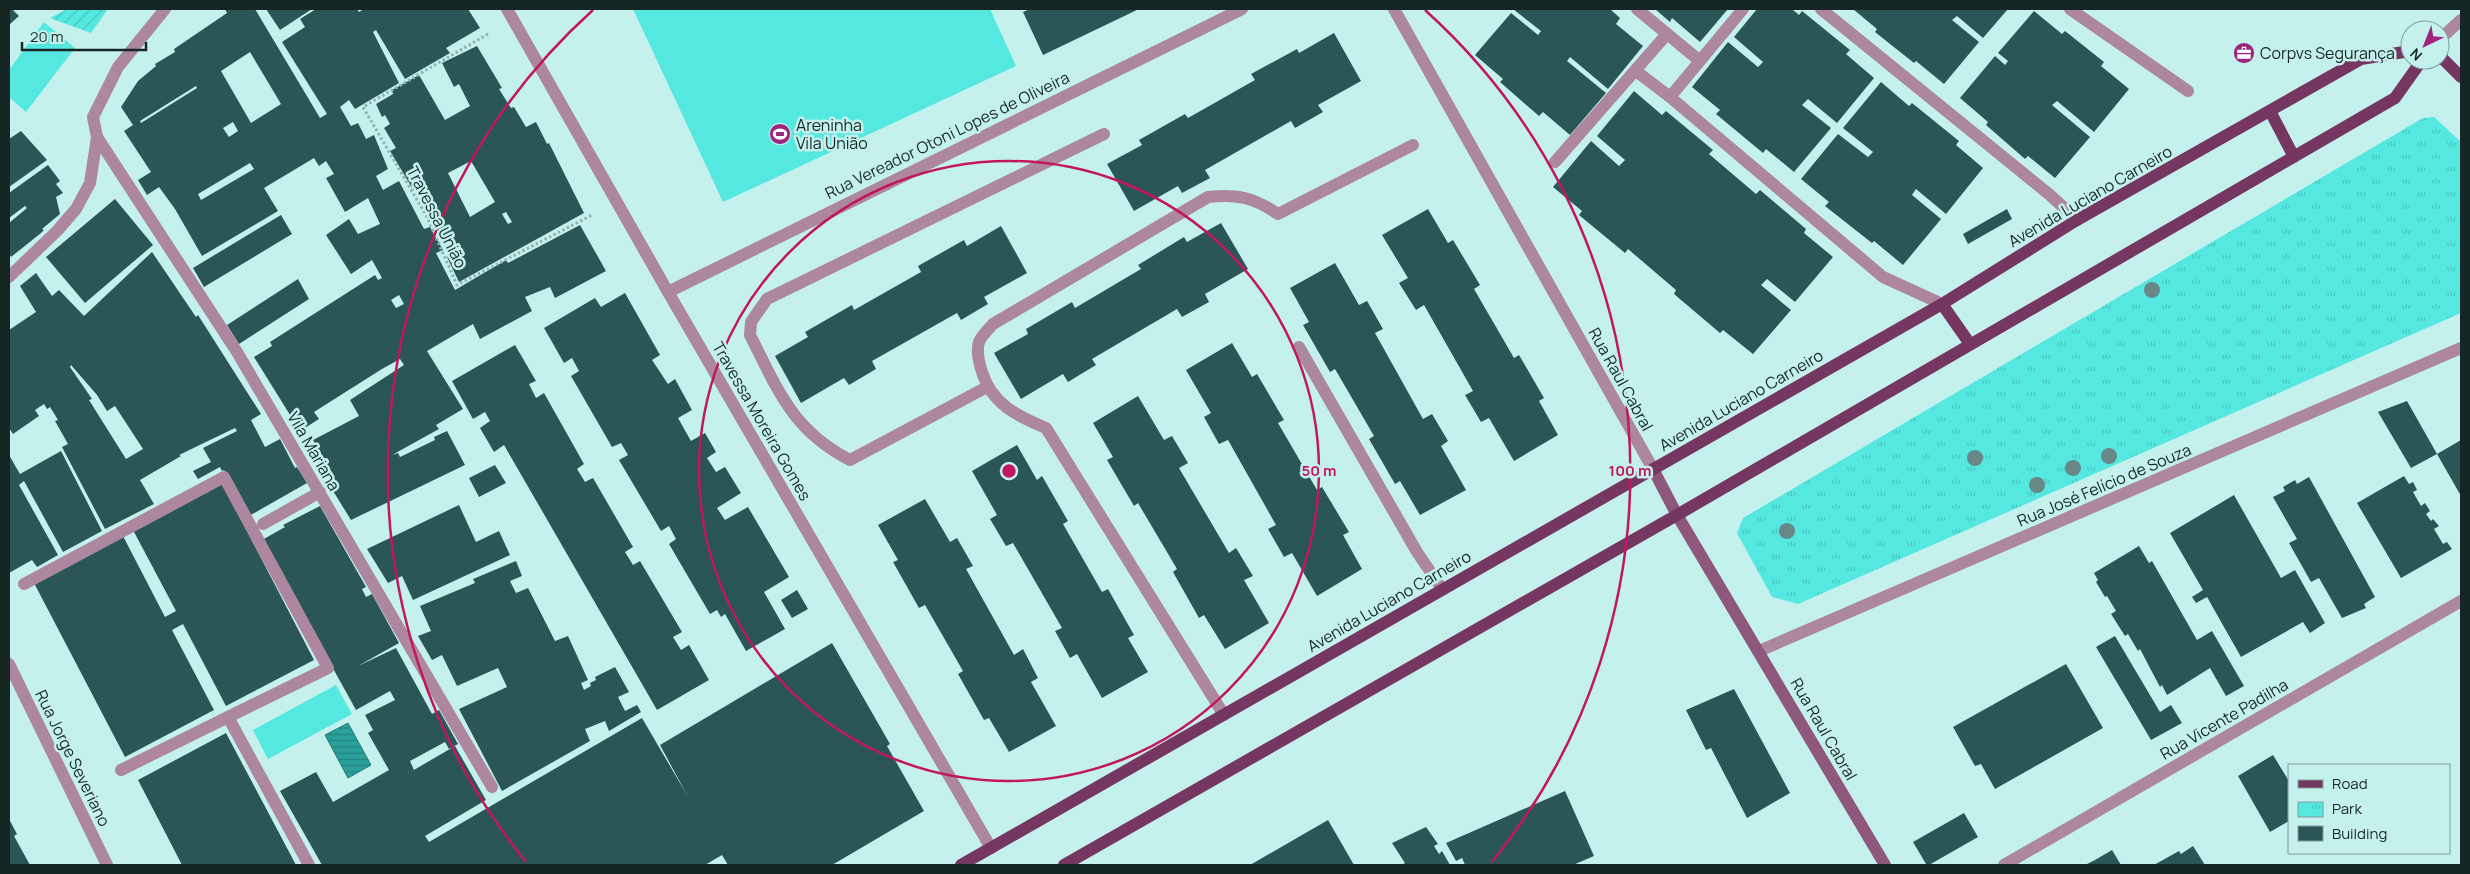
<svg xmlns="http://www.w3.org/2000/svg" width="2470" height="874" font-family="Manrope,sans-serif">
<defs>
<pattern id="park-tufts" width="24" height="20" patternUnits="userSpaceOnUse" patternTransform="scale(1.25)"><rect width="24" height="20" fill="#54e8e1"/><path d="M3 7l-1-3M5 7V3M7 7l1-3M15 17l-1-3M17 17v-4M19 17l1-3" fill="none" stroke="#48c7c1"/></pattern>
<pattern id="garden-furrows" width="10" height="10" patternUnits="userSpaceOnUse" patternTransform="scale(1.25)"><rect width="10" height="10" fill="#54e8e1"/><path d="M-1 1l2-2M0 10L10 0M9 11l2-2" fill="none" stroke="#48c7c1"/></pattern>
<pattern id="water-rules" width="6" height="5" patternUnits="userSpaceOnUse" patternTransform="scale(1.25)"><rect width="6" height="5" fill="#2aa09b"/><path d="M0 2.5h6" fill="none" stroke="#23827e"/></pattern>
</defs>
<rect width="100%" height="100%" fill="#c5f1ed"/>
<!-- grass -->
<path fill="#54e8e1" d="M633,9H990L1016,66L723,202Z
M44,22L75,48L26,112L9,97V70Z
M336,685L352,714L268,759L253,730Z"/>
<!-- park -->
<path fill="url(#park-tufts)" d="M2434,117L2461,142V313L1798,604L1772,597L1737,533L1743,518L2423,118Z"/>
<!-- garden -->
<path fill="url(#garden-furrows)" d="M67,9H108L91,33L50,18Z"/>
<!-- water -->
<path fill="url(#water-rules)" stroke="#247b78" d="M348,723L371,765L348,778L325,735Z"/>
<!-- building -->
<path fill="#2a5755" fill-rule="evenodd" d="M9,9H12L19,16L9,25Z
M225,9H255L320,118L327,114L282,42L305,27L300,19L316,9H357L359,12L364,9H468L480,28L446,48L450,53L405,79L376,30L373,32L399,83L355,109L349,100L340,107L351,126L358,123L366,139L374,135L388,169L376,176L383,190L399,181L424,229L430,227L443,250L436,253L455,290L506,260L508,263L580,225L606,271L555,298L550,287L525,297L532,311L480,339L473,324L427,351L463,409L436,425L439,429L392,455L398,453L400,457L435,440L434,437L447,431L465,465L351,520L330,486L336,482L313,440L359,416L350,400L404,365L400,359L382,369L314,412L319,419L300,431L254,357L272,346L270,342L375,275L378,280L382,278L372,260L351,274L326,235L349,219L358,234L380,224L368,198L345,212L326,178L334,174L326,161L319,166L314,158L264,188L278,211L202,256L175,209L159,187L147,195L138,180L151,172L124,131L133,125L121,107L138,81L156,66L155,64L175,52L174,49L227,13ZM250,52L281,104L251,123L221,71ZM196,86L197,88L141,123L140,121ZM233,122L238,131L229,137L223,128ZM250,163L254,169L201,200L198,194ZM399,295L404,304L396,308L391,300Z
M266,9H312L280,30Z
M1030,9H1139L1043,55L1023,12Z
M1513,9H1610L1620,18L1616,24L1643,46L1608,89L1570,57L1567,61L1606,93L1570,135L1543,112L1539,116L1500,82L1503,79L1475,55L1511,13L1538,35L1541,31Z
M1655,9H1728L1700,42L1672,18L1670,22Z
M1757,9H1792L1799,15L1802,11L1850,50L1846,54L1874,78L1837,123L1808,99L1802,105L1831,128L1794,172L1766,149L1763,153L1716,114L1720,110L1692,87L1728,42L1758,67L1763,62L1734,37Z
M1853,9H2008L1983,38L1957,16L1952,20L1979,42L1944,84L1916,61L1914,63L1875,32L1877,29Z
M2034,11L2062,34L2065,31L2104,62L2101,66L2129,89L2094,132L2057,101L2052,105L2090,137L2055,178L2028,156L2025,159L1986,125L1988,122L1960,98L1995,56L2005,65L2008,61L1998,53Z
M1334,33L1361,81L1318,105L1323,112L1295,128L1291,121L1205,170L1210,178L1182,193L1178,186L1134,211L1107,164L1142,145L1139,140L1185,114L1188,118L1255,80L1251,74L1297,49L1299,53Z
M477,46L502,88L499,89L511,108L514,107L526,127L536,122L547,144L549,143L584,213L459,282L447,257L450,255L417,189L414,191L390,151L396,148L384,128L390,124L385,115L382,117L376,104L393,94L392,90L419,75L445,120L470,106L459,84L454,87L442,63ZM471,161L495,202L470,217L448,173ZM506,212L512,222L508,224L502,214Z
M1881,82L1909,106L1912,103L1959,141L1956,145L1983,168L1946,214L1916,189L1912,195L1941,219L1903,265L1874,241L1872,243L1825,206L1829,202L1801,179L1838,134L1868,157L1873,152L1843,128Z
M1634,91L1662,115L1666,111L1713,150L1709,154L1756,194L1760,190L1806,229L1804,233L1833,257L1795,302L1767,279L1761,285L1791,310L1753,354L1723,330L1720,333L1674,294L1676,290L1628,249L1625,253L1579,215L1582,211L1553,187L1591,141L1619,166L1625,160L1597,136Z
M21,131L47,160L9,187V139Z
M48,165L60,181L56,184L63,193L56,197L60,214L42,229L44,230L41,233L11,257L9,253V223L27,208L25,206L9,218V193Z
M115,199L153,245L85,303L46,257Z
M1428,209L1448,243L1453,240L1480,285L1474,289L1514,358L1519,355L1544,398L1539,401L1558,435L1514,461L1489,418L1481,422L1465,395L1473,391L1424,305L1416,310L1399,283L1408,278L1382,235Z
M2007,209L2012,219L1968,244L1963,234Z
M281,215L292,234L204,287L193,268Z
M1221,223L1248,269L1205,294L1209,302L1182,317L1177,309L1092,359L1096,365L1068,382L1063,374L1021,399L994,353L1028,334L1026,329L1072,302L1075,308L1141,269L1138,265L1184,237L1187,242Z
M1001,226L1027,273L984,297L988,304L961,320L957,313L872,361L876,369L849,385L844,378L801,403L775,356L808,337L805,332L852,305L854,310L921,272L918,266L964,240L967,246Z
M152,252L196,317L198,315L261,414L251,420L265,447L280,439L295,468L297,467L307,483L249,516L224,470L222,471L220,467L198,479L193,471L211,462L203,448L237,431L235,428L179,455L181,456L140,480L154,504L105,529L62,447L68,444L55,421L58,420L50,407L47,409L44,404L35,410L39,416L13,434L9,428V330L36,312L20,286L36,273L52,296L59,290L84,316ZM71,365L97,395L107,411L115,406L143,449L126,459L89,400L92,399L70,367Z
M1335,263L1359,305L1367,301L1383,329L1375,333L1423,419L1432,414L1448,441L1441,446L1466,490L1420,515L1400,481L1395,484L1369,439L1374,436L1335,369L1330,372L1303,325L1309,322L1290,288Z
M298,279L309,299L239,344L227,325Z
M625,293L660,355L652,360L668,384L675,379L692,410L678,418L691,441L705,433L716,452L707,458L716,472L725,467L741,493L717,508L725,520L748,507L789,577L764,592L785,629L746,651L725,614L721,617L717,610L710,614L669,544L676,539L669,526L661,531L619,460L628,455L621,443L612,447L571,376L579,371L572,358L564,363L544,328L595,298L601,307Z
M1232,343L1252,377L1257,374L1284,420L1278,423L1317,490L1322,487L1349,532L1343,535L1362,569L1317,596L1292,553L1284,557L1268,529L1276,525L1228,440L1219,444L1204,417L1211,413L1186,370Z
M515,345L536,381L529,384L536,398L544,393L584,464L577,469L585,482L593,478L633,547L625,552L633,565L640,561L682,632L673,637L681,650L689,645L709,680L657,710L504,445L494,452L480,428L490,421L485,412L473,419L452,381Z
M1138,396L1164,440L1172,436L1188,463L1179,468L1229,553L1236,548L1253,576L1244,580L1269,623L1225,649L1204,615L1199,618L1173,572L1177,569L1138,503L1134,506L1107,460L1113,457L1093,423Z
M2407,401L2437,454L2411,468L2378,412Z
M2461,440V496L2437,454Z
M1017,445L1037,480L1042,476L1068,521L1063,524L1102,592L1108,589L1134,635L1128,638L1148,672L1102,698L1077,654L1070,658L1055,631L1062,628L1013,543L1006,546L990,519L997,515L972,471Z
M61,451L102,531L63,552L24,481L19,485L58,555L37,567L32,560L9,573V455L20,474Z
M495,465L506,483L479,497L469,478Z
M2404,476L2409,484L2413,482L2417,490L2413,492L2421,506L2425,503L2430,511L2426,514L2431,521L2433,519L2439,526L2434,529L2443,544L2447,542L2452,549L2401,578L2357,503Z
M2309,477L2375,597L2364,604L2366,608L2342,618L2319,578L2311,582L2289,543L2297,539L2273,497L2285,491L2283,487L2295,480L2297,484Z
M222,483L314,660L226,706L183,624L172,630L214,710L125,757L34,583L123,536L165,617L176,611L133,530Z
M2234,495L2281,578L2295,570L2325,623L2310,633L2303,622L2241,657L2207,597L2196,603L2192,597L2203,590L2170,533Z
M925,499L950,542L957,538L973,566L966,569L1014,655L1023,649L1038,678L1031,682L1056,726L1009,752L989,718L984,720L958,674L963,671L925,605L919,608L893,562L898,560L878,525Z
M459,505L476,542L499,531L510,555L413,600L402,576L388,583L367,549Z
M320,506L366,587L362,589L366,597L372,594L399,643L358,666L396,648L432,714L439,710L458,744L449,749L445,742L410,761L414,770L395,781L455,746L486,800L425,836L429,842L642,718L687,795L660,745L832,643L890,744L887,746L924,811L832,865H728L722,855L705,865H322L280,791L316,772L333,802L389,770L368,733L373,730L365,715L395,700L390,691L356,710L262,540L285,527L283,525Z
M2139,546L2149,563L2152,561L2197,640L2212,631L2244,686L2226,696L2210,668L2167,695L2162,685L2160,687L2140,649L2138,651L2128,634L2125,636L2111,614L2116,611L2107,596L2105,597L2096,582L2098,580L2094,573Z
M516,561L522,576L510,581L516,593L528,588L555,641L568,636L588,680L581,683L584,690L591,686L590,683L596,680L595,677L615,667L629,692L618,697L625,711L637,705L641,712L609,731L605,721L585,729L590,741L502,791L459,709L507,687L498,668L457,686L442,655L432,660L418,636L431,631L420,606L475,583L473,579Z
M797,590L808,609L792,618L781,600Z
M2115,636L2160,712L2171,705L2182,723L2151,740L2096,647Z
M2066,664L2103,728L1995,789L1981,764L1975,766L1953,727Z
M1734,689L1790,793L1747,818L1711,748L1706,750L1686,710Z
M226,733L296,865H182L138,780Z
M2273,755L2289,781V821L2270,832L2238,776Z
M1565,791L1594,856L1573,865H1465L1462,858L1456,861L1446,843Z
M1964,813L1978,837L1929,865L1926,864L1913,842Z
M9,819L17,834L14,836L30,865H9Z
M1328,820L1354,865H1250Z
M1426,827L1438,844L1434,846L1439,854L1442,851L1450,865H1401L1405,863L1392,843Z
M2193,846L2205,865H2154L2179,851L2181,854Z
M2112,850L2121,865H2085L2095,860Z"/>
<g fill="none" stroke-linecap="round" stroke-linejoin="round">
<!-- path -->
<path stroke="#8fb3b0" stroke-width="3" stroke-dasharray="2.5 2.5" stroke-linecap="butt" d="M488,34L363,107L427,217L457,285L592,215"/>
<!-- service -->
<path stroke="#ac879e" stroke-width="12" d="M1637,9L1700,61
M1821,9L2050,195L2077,220
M2070,9L2188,91
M1636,71L1670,97L1883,277L1942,304
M1670,97L1743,9
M97,137L237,352L492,787
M1555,162L1667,34
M1299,347L1417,552L1442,589
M987,387L850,460C792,430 778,390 750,335L751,322L767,299L1104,134
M263,524L320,492
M24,584L224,477L328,668L228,717
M1224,715L1046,428C1017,416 992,404 982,372C979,363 976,352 979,342C981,336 989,329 993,324L1208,197C1237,194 1253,197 1278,214L1413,145
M121,770L228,717L309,865"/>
<!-- minor -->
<path stroke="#ac879e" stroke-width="12" d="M507,9L668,292L991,848
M1394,9L1653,469
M9,277L57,231L76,209L90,183L97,137L93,117L118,67L165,9
M668,292L1242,9
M1759,651L2461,348
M9,664L107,865
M2004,865L2461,601"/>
<!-- tertiary -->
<path stroke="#ac879e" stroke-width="12" d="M2440,39L2461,20"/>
<!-- secondary -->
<path stroke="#8e587b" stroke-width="12" d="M1653,469L1677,515L1885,865"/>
<!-- primary -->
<path stroke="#763662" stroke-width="12" d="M2440,56L2461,77
M2270,111L2294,157
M1942,304L1970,344
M961,865L1942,304L2077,220L2361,59L2410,51
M1064,865L1677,515L2395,98L2422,60"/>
</g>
<!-- trees -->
<g fill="#678886">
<circle cx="2152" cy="290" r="8"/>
<circle cx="2109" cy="456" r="8"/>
<circle cx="1975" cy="458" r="8"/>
<circle cx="2073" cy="468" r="8"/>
<circle cx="2037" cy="485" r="8"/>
<circle cx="1787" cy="531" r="8"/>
</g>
<!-- distance rings -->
<g fill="none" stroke="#c2185b" stroke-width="2.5">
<circle cx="1009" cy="471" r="310"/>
<path d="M526 862A621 621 0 0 1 593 10M1425 10A621 621 0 0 1 1492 862"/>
</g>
<!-- icons -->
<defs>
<g id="office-disc" transform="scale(1.125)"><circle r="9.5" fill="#9d257e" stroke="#c5f1ed"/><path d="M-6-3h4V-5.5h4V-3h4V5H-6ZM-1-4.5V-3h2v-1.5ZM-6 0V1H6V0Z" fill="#fff"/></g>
<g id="stadium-disc" transform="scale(1.125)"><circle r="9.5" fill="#9d257e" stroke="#c5f1ed"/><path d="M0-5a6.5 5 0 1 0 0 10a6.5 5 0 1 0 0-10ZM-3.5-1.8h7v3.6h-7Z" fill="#fff"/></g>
</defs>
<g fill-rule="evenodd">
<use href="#office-disc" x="2244" y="53"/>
<use href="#stadium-disc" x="780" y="134"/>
</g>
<g text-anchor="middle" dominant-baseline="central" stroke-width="5" stroke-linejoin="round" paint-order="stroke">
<!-- poi labels -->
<g font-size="16" fill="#152625" stroke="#c5f1ed" text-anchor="start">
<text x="2260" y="53">Corpvs Segurança</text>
<text x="796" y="125">Areninha<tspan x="796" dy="18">Vila União</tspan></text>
</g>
<!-- street labels -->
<g font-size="16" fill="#152625" stroke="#c5f1ed">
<text transform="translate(947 135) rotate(-26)">Rua Vereador Otoni Lopes de Oliveira</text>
<text transform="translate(2090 196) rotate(-30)">Avenida Luciano Carneiro</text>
<text transform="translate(437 217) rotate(63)">Travessa União</text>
<text transform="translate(1621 379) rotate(61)">Rua Raul Cabral</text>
<text transform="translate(1741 400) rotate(-30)">Avenida Luciano Carneiro</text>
<text transform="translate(762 421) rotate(60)">Travessa Moreira Gomes</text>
<text transform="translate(314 451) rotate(60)">Vila Mariana</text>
<text transform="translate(2104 485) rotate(-23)">Rua José Felício de Souza</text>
<text transform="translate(1389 601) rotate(-30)">Avenida Luciano Carneiro</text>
<text transform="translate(2224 719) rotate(-30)">Rua Vicente Padilha</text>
<text transform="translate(1824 729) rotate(60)">Rua Raul Cabral</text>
<text transform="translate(73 758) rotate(64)">Rua Jorge Severiano</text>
</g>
</g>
<circle cx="1009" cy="471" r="8" fill="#c2185b" stroke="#c5f1ed" stroke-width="2.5"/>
<g font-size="15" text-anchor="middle" font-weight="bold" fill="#c2185b" stroke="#c5f1ed" stroke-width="5" stroke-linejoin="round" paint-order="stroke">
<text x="1319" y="476">50 m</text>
<text x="1630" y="476">100 m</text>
</g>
<!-- border -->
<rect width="2470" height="874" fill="none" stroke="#152625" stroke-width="20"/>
<!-- legend -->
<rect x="2288" y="764" width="162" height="90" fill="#c5f1ed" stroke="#7fa09d"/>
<rect x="2298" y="780" width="25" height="8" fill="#763662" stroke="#7fa09d"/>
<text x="2332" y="789" font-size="15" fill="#152625">Road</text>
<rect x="2298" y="802" width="25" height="15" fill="url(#park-tufts)" stroke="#7fa09d"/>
<text x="2332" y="814" font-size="15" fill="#152625">Park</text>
<rect x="2298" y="826" width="25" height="15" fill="#2a5755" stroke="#7fa09d"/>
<text x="2332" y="839" font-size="15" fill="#152625">Building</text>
<!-- north arrow -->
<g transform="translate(2425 45) rotate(223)"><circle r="24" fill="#c5f1ed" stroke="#7fa09d"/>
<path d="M0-4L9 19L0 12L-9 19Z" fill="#9d257e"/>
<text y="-8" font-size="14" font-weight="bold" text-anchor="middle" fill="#152625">N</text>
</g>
<!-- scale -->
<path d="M22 42v8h124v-8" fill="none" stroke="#152625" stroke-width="2.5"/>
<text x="30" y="42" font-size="15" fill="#152625" stroke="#c5f1ed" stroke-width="4" paint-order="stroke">20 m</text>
</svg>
